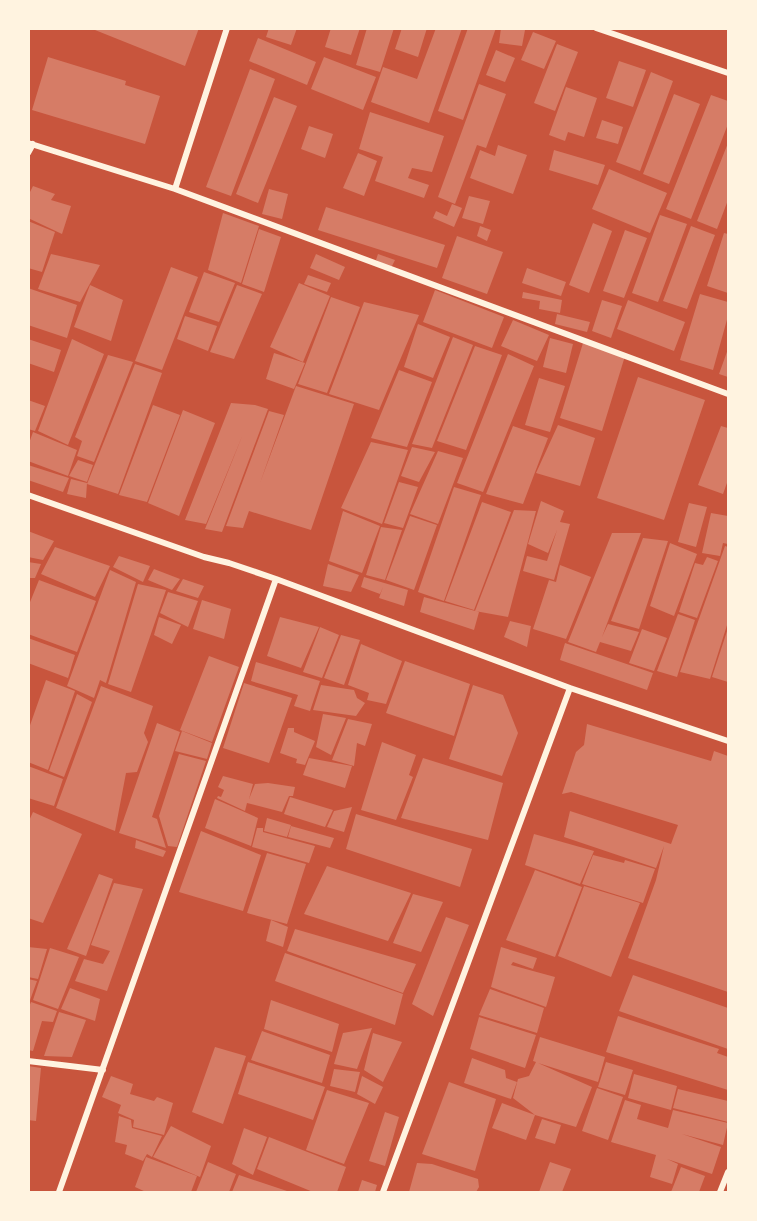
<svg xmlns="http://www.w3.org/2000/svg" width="757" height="1221" font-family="'Sofia Sans Condensed',sans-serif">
<rect width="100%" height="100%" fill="#c8553d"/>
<!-- building -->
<path fill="#d67c66" d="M90,28H199L185,66Z
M269,28H297L291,45L266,37Z
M331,28H360L351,55L325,47Z
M367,28H394L380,72L356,65Z
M402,28H427L418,57L395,49Z
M436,28H462L429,123L371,102L383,67L417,79Z
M468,28H496L463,120L438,111Z
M501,28L525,30L522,46L499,43Z
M533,32L556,41L544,69L521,60Z
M258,38L316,62L307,85L249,61Z
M557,44L578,52L555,111L534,103Z
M496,50L515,58L505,82L486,75Z
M48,57L126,81L125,85L160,96L145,144L32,110Z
M324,57L376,77L363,110L311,89Z
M619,61L646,70L633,107L606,98Z
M250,69L275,79L231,196L206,187Z
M651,72L673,81L640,171L616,162Z
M479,84L506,94L486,148L477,145L455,204L438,197Z
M566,87L597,98L584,137L568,132L565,141L549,135Z
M674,94L700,104L669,184L643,174Z
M711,95L728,101V124L691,219L666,209Z
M274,97L297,106L258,203L236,194Z
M370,112L444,136L432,172L412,168L408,178L429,185L424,198L375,181L383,157L359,149Z
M602,120L623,127L618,144L596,138Z
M309,126L333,134L325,158L301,149Z
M728,143V200L717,229L697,221Z
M498,145L527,155L513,194L470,178L480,150L495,156Z
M554,150L605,165L598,185L549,170Z
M358,153L377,161L364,196L343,188Z
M609,169L667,193L650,233L592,209Z
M33,186L55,194L51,200L71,206L62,234L28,218V196Z
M269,189L288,194L282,219L262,214Z
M469,196L490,201L483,224L462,218Z
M452,204L462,208L454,227L433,218L436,211L447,216Z
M326,207L445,245L437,268L318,230Z
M223,213L259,226L241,283L208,270Z
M660,215L687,224L658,302L632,293Z
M28,221L55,232L42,272L28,268Z
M593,223L612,231L589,293L569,285Z
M480,226L491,230L487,241L477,236Z
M691,226L715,235L687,309L663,301Z
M259,229L281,237L264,292L242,284Z
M625,230L647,238L624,298L603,291Z
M724,233L728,234V293L707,286Z
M457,236L503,252L487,294L442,278Z
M51,254L100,265L80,302L38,289Z
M316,254L345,267L339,280L310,268Z
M378,254L395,260L391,268L376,260Z
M171,267L198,277L162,370L135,361Z
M527,268L566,282L561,296L522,283Z
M204,272L235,283L219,322L189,312Z
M308,275L331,283L327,292L304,284Z
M299,283L330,296L303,362L270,347Z
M90,285L123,300L111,341L74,327Z
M237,285L262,294L234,359L210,352Z
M28,288L77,305L67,338L28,325Z
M435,290L504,317L492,348L423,322Z
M523,292L562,300L560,313L539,309L540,301L522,298Z
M700,294L728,302V316L713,370L680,360Z
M331,297L360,307L327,393L298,384L306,363L308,364L306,363Z
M602,300L622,306L611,338L592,331Z
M628,300L685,322L674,351L617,329Z
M364,302L419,315L379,410L329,394Z
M557,314L590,322L587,332L555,324Z
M185,316L217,326L208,351L177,339Z
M513,320L549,335L537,361L501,346Z
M418,324L450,337L433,378L404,367Z
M453,337L473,345L432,448L412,444Z
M550,338L573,344L566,373L543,367Z
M28,339L61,350L54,372L28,363Z
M72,339L104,354L68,445L38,431Z
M583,343L625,356L602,431L560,418Z
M475,346L502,355L466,450L437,441Z
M728,349V377L719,374Z
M274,353L305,363L294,389L266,379Z
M508,354L534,366L483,492L457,483Z
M108,355L133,362L94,462L77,456L82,441L75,437Z
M135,364L162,373L118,494L87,484Z
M399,370L432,382L407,447L371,438Z
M638,377L705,400L664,520L597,498Z
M539,378L565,386L550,432L525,425Z
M296,386L354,404L311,530L249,511L243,528L226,526L269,411L284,415L260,483Z
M28,400L45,406L35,431L28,429Z
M231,403L255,405L268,409L222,532L205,529L243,434L206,524L185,520Z
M153,405L180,415L147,502L119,495Z
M183,410L215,423L179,516L148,503Z
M558,425L595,438L580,486L536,473Z
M513,426L548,438L523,504L486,494Z
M721,426L728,428V480L723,494L698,485Z
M33,432L77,450L68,476L28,461V446Z
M371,442L408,450L382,524L341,508Z
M412,447L435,452L419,482L401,476Z
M438,451L463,458L438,524L410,514Z
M78,460L93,465L87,482L69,476Z
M28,465L69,478L63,492L28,480Z
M71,479L87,483L86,498L67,494Z
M399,482L418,487L403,528L384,523Z
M454,487L481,495L444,601L418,592Z
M541,501L564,511L560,522L570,524L554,580L523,571L527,556L547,561L557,530L548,553L528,544Z
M482,502L511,512L474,610L445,601Z
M689,503L707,507L696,547L678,542Z
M514,510L536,511L508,617L475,611Z
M343,511L380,526L362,573L329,561Z
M711,513L728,516V544L723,543L720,556L702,553Z
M410,516L437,525L414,590L386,580Z
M381,527L402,530L385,580L366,575Z
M28,531L54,541L43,560L28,557Z
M612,533H641L602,637L608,624L639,632L631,651L600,642L596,652L568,642Z
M643,538L668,541L639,629L611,621Z
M670,543L697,554L674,616L650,606Z
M725,546L728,547V622L710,679L680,672Z
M55,547L110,566L95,597L41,574Z
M119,556L150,566L143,582L113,567Z
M707,557L718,561L697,618L679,612L695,563L703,565Z
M28,562L41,564L35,578H28Z
M328,564L359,575L351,592L323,586Z
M560,565L591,577L566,639L533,629L549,580L556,582Z
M154,569L180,579L172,590L148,580Z
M110,570L136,582L106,683L100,680L94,698L67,686Z
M364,577L408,590L404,606L379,598L383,587L380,594L361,587Z
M183,579L204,586L198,598L176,591Z
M39,580L96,601L77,652L28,634V607Z
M138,584L166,590L131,692L108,684Z
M168,592L198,601L188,627L160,613Z
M424,597L479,612L474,630L420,612Z
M202,600L231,609L224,639L193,629Z
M678,614L695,620L677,677L657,671Z
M159,617L181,625L172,644L154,635Z
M280,617L319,627L301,668L267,656Z
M510,621L531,626L527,647L504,637Z
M320,627L339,635L322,678L303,672Z
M728,628V682L712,677Z
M642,629L667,638L654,671L629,663Z
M341,635L360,640L344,685L324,678Z
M28,638L75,655L68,678L28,663Z
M565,643L653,673L647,690L560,660Z
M361,644L402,661L386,704L367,700L369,693L348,685Z
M209,656L239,667L212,742L180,730Z
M405,661L470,684L454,736L386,713Z
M256,662L320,681L310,711L294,706L298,695L251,681Z
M46,680L75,691L48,770L28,762V731Z
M244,683L292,698L269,763L223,748Z
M321,685L354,690L357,698L365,703L356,716L313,710Z
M473,685L503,695L518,733L502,776L449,759Z
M101,686L153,706L144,733L148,742L137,772L126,773L115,831L56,808Z
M77,694L92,702L64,777L49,771Z
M323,714L346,718L331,755L316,747Z
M348,719L372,724L365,746L357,743L354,766L332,760Z
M157,723L180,732L152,817L157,819L166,848L119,833Z
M587,724L711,761L714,751L728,756V992L628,958L656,880L664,846L656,868L564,837L570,811L671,844L678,825L571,792L562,794L576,752L584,745Z
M288,728H294V732L315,741L305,765L296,763L297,759L280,753Z
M182,731L212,743L207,759L175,751Z
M382,742L416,755L409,775L413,777L396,820L361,810Z
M179,754L206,761L177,847L168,846L159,816Z
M309,758L352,766L345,788L303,775Z
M423,758L503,783L488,840L401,818Z
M28,766L63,779L54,806L28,798Z
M223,776L253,784L249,799L255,784L268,783L295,787L293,796H289L282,812L247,803L245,811L217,798L218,796L221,797L224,790L218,787Z
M290,797L333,810L325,827L284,814Z
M215,799L258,818L251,846L205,828Z
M352,807L344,832L327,827L334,811Z
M33,812L82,834L43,923L28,918V823Z
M356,814L472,849L460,887L346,849Z
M267,818L291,825L287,837L264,831Z
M291,826L334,838L330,848L288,837Z
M257,828H263V833V832L315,846L309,863L252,847Z
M201,831L261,855L243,911L179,892Z
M534,834L594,851L580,884L525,865Z
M136,840L166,851L163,857L135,848Z
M267,853L306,864L287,924L247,913Z
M593,855L624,863L625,860L655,869L643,903L582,884Z
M327,866L411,893L388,941L304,914Z
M535,870L582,887L555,957L506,940Z
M99,874L113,879L86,956L67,949Z
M114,883L143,889L107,991L75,981L84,959L103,964L110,951L91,945Z
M584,886L640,903L611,977L558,956Z
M413,894L443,902L421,952L393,943Z
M446,917L469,925L433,1016L412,1004Z
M271,920L288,927L283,947L266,941Z
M295,929L416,964L403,993L287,951Z
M28,947L47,949L38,979L28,977Z
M501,947L537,958L533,969L513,962L511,965L555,977L546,1007L491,987Z
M50,948L79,957L58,1009L33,1000Z
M285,953L403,994L395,1025L275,981Z
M633,975L728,1008V1049L619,1011Z
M28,979L37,981L29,1003H28Z
M70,988L100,999L95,1021L61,1009Z
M490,989L544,1008L537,1033L479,1015Z
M271,1000L339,1024L332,1052L264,1029Z
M31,1002L57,1011L53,1022L42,1021L33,1051L28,1050V1009Z
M59,1012L86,1020L72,1057L44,1056Z
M618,1016L719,1049L717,1053L728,1057V1090L606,1052Z
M479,1017L536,1035L525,1068L470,1049Z
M372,1028L357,1069L334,1064L343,1033Z
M262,1031L330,1055L322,1083L251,1060Z
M373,1033L402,1042L383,1082L364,1070Z
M540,1037L605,1057L598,1082L538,1063L592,1087L576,1127L535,1115L526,1140L492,1128L502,1103L535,1115L513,1098L518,1079L529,1076L536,1062L533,1061Z
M215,1047L246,1056L223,1124L192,1112Z
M472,1058L505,1070L506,1078L517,1082L511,1099L464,1083Z
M248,1062L325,1087L313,1120L238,1094Z
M606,1062L633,1070L625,1095L598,1087Z
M28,1066L41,1068L36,1121L28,1120Z
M334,1069L360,1072L355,1092L330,1086Z
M634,1074L677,1086L671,1110L628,1098Z
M111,1076L133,1084L130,1094L154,1101L157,1097L173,1103L164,1135L133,1127L134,1120L118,1113L121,1105L102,1097Z
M362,1076L383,1087L375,1104L357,1094Z
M449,1082L496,1099L475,1171L422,1154Z
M597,1088L623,1097L608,1140L582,1131Z
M678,1089L728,1101V1122L673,1108Z
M327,1090L369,1103L344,1164L306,1150Z
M625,1100L641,1105L637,1119L668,1128L673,1110L728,1123L723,1145L682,1134L721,1147L712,1174L667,1159L678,1164L672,1184L650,1177L656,1155L611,1142Z
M385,1112L399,1117L385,1166L369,1161Z
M119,1116L131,1120L132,1128L162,1136L152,1157L147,1154L143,1161L125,1154L127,1145L115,1142Z
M542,1119L561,1125L555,1144L535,1138Z
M171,1126L211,1146L200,1177L153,1157Z
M244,1128L267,1137L253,1175L232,1164Z
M269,1137L346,1167L337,1192H313L257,1169Z
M146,1157L197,1176L191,1192H146L135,1187Z
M208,1162L236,1174L229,1192H196Z
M550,1162L571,1169L562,1192H539Z
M417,1163L432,1164L478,1179L479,1187L476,1192H409Z
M681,1167L705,1176L699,1192H671Z
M239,1175L290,1192H232Z
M362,1180L377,1185L375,1192H358Z"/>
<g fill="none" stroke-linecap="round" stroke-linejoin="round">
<!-- minor -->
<path stroke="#fff3e0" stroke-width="6" d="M596,28L728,73
M28,143L175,189L728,394
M28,153L33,144
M175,189L227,28
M28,495L204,557L229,563L276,579L570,688L728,741
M28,1061L103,1070
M59,1192L276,579
M383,1192L570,688
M720,1192L728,1172"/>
</g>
<!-- border -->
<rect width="757" height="1221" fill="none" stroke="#fff3e0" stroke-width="60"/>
</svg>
